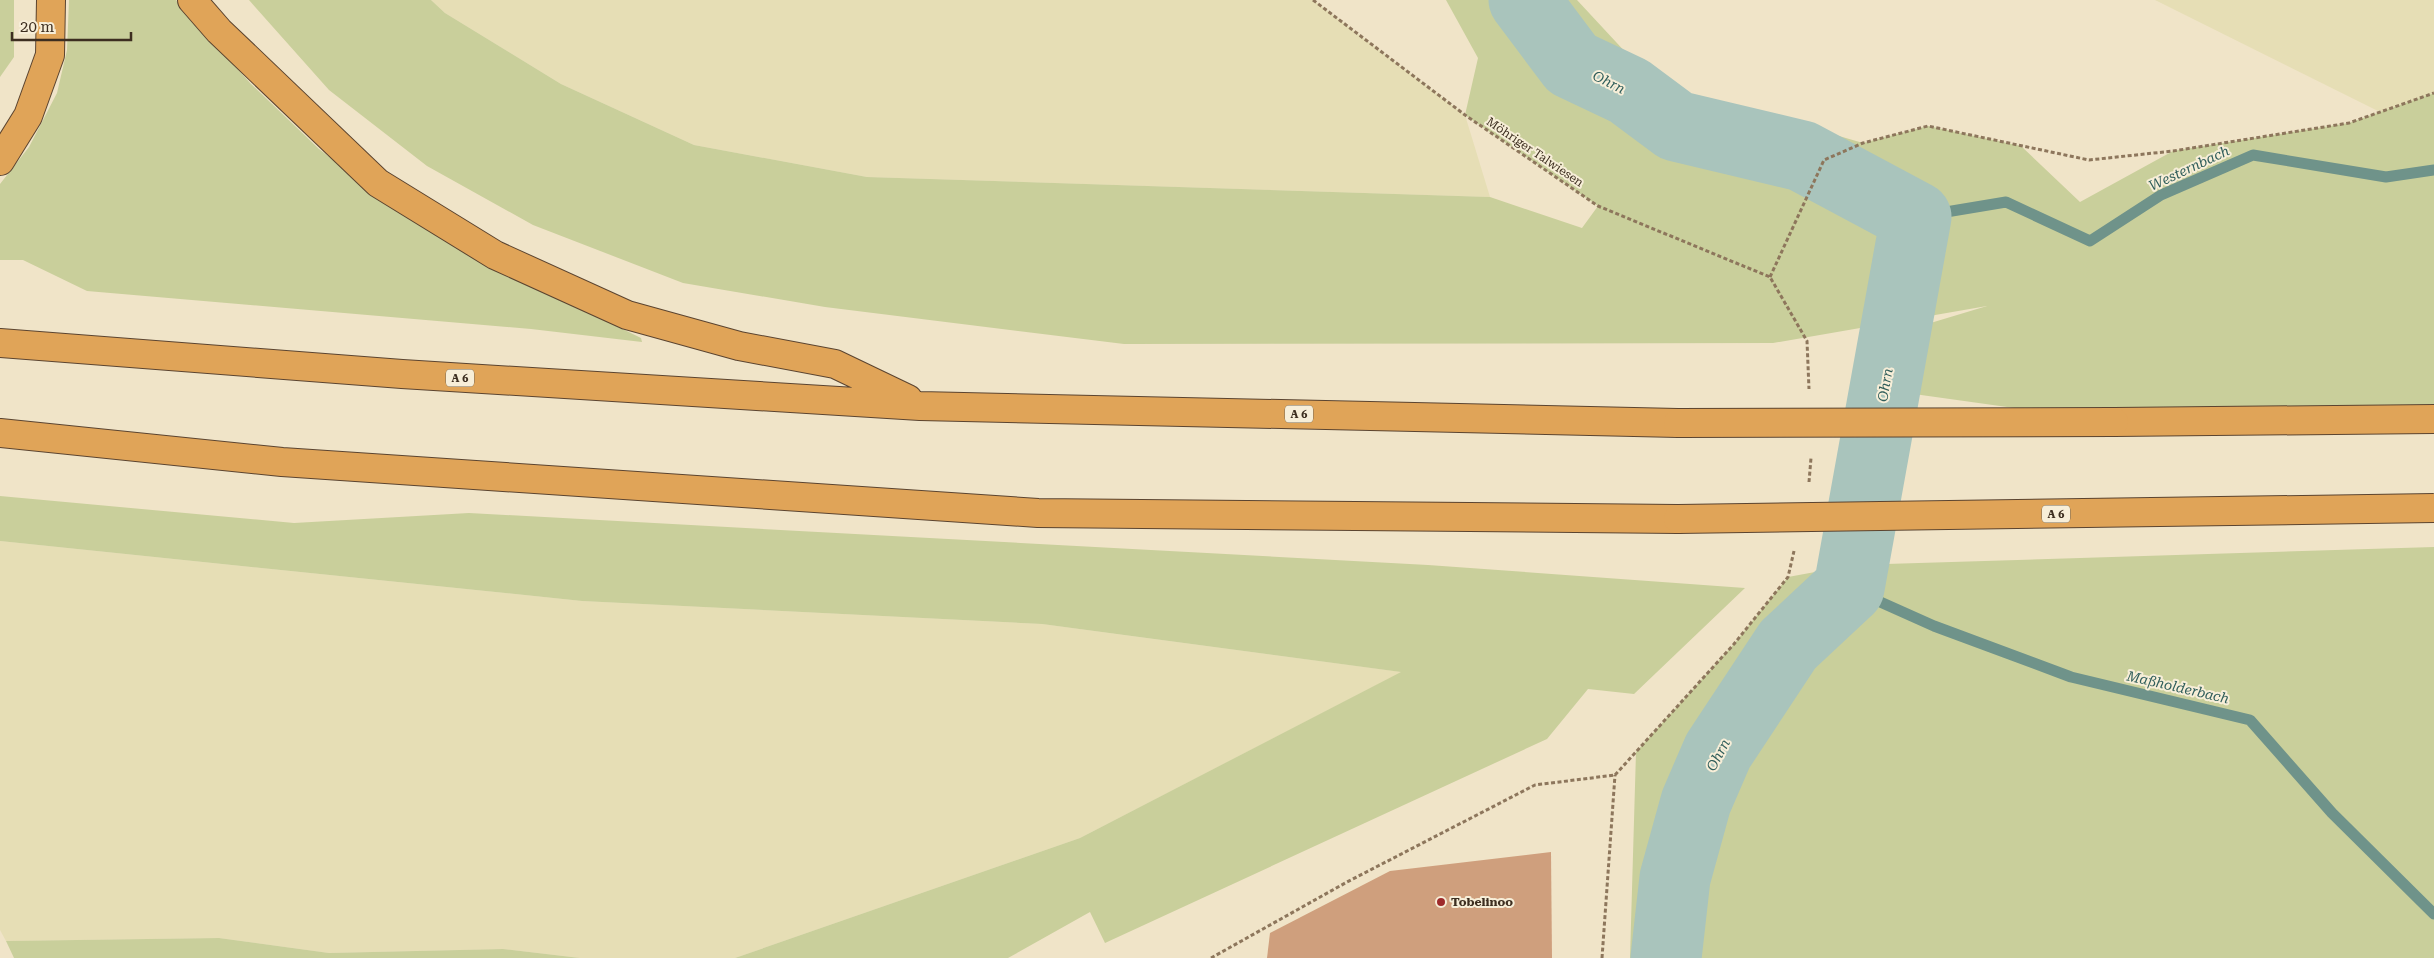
<svg xmlns="http://www.w3.org/2000/svg" width="2434" height="958" font-family="'Roboto Serif',serif">
<rect width="100%" height="100%" fill="#f0e4c8"/>
<!-- farmland -->
<path fill="#e6deb5" d="M431,0H1313L1465,115L1490,197L867,177L694,145L561,84L445,13Z
M2155,0H2434V93L2380,112Z
M0,541L582,601L1042,624L1402,672L1080,838L735,958H580L503,949L329,953L219,938L6,941L0,930Z"/>
<!-- green -->
<path fill="#c9cf9b" d="M0,0H14V57L0,77Z
M69,0H176L251,84L319,149L376,193L506,272L641,338L642,342L531,329L87,291L23,260H0V184L29,147L57,93L67,50Z
M249,0H431L445,13L561,84L694,145L867,177L1490,197L1582,228L1598,206L1465,115L1478,58L1446,0H1577L1668,98L1763,114L1863,143L1928,126L2021,146L2080,202L2173,151L2349,123L2434,93V417L2114,422L1914,394L1894,334L1987,306L1773,343L1124,344L825,307L683,283L533,225L427,166L329,90Z
M0,496L294,523L469,513L1428,565L1745,588L1634,694L1588,689L1547,739L1105,943L1090,912L1008,958H735L1080,838L1401,672L1042,624L582,601L0,541Z
M2434,547V958H1630L1636,752L1734,644L1788,577L1853,565Z
M219,938L329,953L503,949L580,958H14L6,941Z"/>
<g fill="none" stroke-linecap="round" stroke-linejoin="round">
<!-- stream -->
<path stroke="#6f938a" stroke-width="11" d="M1916,217L2006,202L2090,241L2161,195L2253,155L2386,177L2434,170
M1849,588L1934,626L2071,677L2250,720L2332,813L2434,914"/>
<!-- river -->
<path stroke="#a9c4bc" stroke-width="71" d="M1524,0L1572,64L1629,91L1676,126L1802,156L1916,217L1849,588L1788,645L1718,751L1696,802L1675,878L1666,958"/>
</g>
<!-- building -->
<path fill="#cf9f7d" d="M1551,852L1552,958H1267L1270,933L1390,871Z"/>
<g fill="none" stroke-linecap="round" stroke-linejoin="round">
<!-- motorway casing -->
<g stroke="#5b4430" stroke-width="30">
<path id="motorway" d="M192,0L219,31L378,183L495,255L627,315L739,346L835,364L908,399
M0,161L28,116L50,55L51,0
M0,343L402,374L920,406L1678,423
M2114,422L2434,419
M0,433L282,462L1038,513L1678,519"/>
</g>
<!-- path -->
<path stroke="#8d765c" stroke-width="3" stroke-dasharray="4 2.5" stroke-linecap="butt" d="M1313,0L1465,115L1598,206L1770,277L1807,341L1809,389
M1770,277L1824,160L1863,143L1928,126L2089,160L2173,151L2349,123L2434,93
M1809,482L1811,458
M1615,775L1734,644L1788,577L1794,551
M1211,958L1347,882L1535,785L1615,775
M1602,958L1615,775"/>
<!-- motorway -->
<use href="#motorway" stroke="#e0a458" stroke-width="28"/>
<!-- motorway-bridge casing -->
<g stroke="#5b4430" stroke-width="30" stroke-linecap="butt">
<path id="motorway-bridge" d="M1678,423L2114,422
M1678,519L2434,508"/>
</g>
<!-- motorway-bridge -->
<use href="#motorway-bridge" stroke="#e0a458" stroke-width="28"/>
</g>
<!-- markers -->
<circle fill="#9e2a2b" stroke="#f7eed8" stroke-width="2" cx="1441" cy="902" r="5"/>
<g text-anchor="middle" dominant-baseline="central" stroke-width="4" stroke-linejoin="round" paint-order="stroke">
<!-- shield labels -->
<g fill="#f7eed8" stroke="#756857" stroke-width="1">
<rect x="446" y="369.5" width="28" height="17" rx="4"/>
<rect x="1285" y="405.5" width="28" height="17" rx="4"/>
<rect x="2042" y="505.5" width="28" height="17" rx="4"/>
</g>
<g font-size="11" font-weight="bold" fill="#3d2e20">
<text x="460" y="378">A 6</text>
<text x="1299" y="414">A 6</text>
<text x="2056" y="514">A 6</text>
</g>
<!-- street labels -->
<g font-size="12" fill="#3d2e20" stroke="#f7eed8">
<text transform="translate(1535 152) rotate(34)">Möhriger Talwiesen</text>
</g>
<!-- poi labels -->
<g font-size="12" font-weight="bold" fill="#3d2e20" stroke="#f7eed8" text-anchor="start">
<text x="1451" y="902">Tobelinoo</text>
</g>
<!-- water labels -->
<g font-size="14" font-style="italic" fill="#2f5d5a" stroke="#f7eed8">
<text transform="translate(1609 82) rotate(26)">Ohrn</text>
<text transform="translate(2189 168) rotate(-25)">Westernbach</text>
<text transform="translate(1885 385) rotate(-80)">Ohrn</text>
<text transform="translate(2178 687) rotate(13)">Maßholderbach</text>
<text transform="translate(1718 755) rotate(-62)">Ohrn</text>
</g>
</g>
<!-- scale -->
<path d="M12 32v8h119v-8" fill="none" stroke="#3d2e20" stroke-width="2.5"/>
<text x="20" y="32" font-size="15" fill="#3d2e20" stroke="#f7eed8" stroke-width="4" paint-order="stroke">20 m</text>
</svg>
